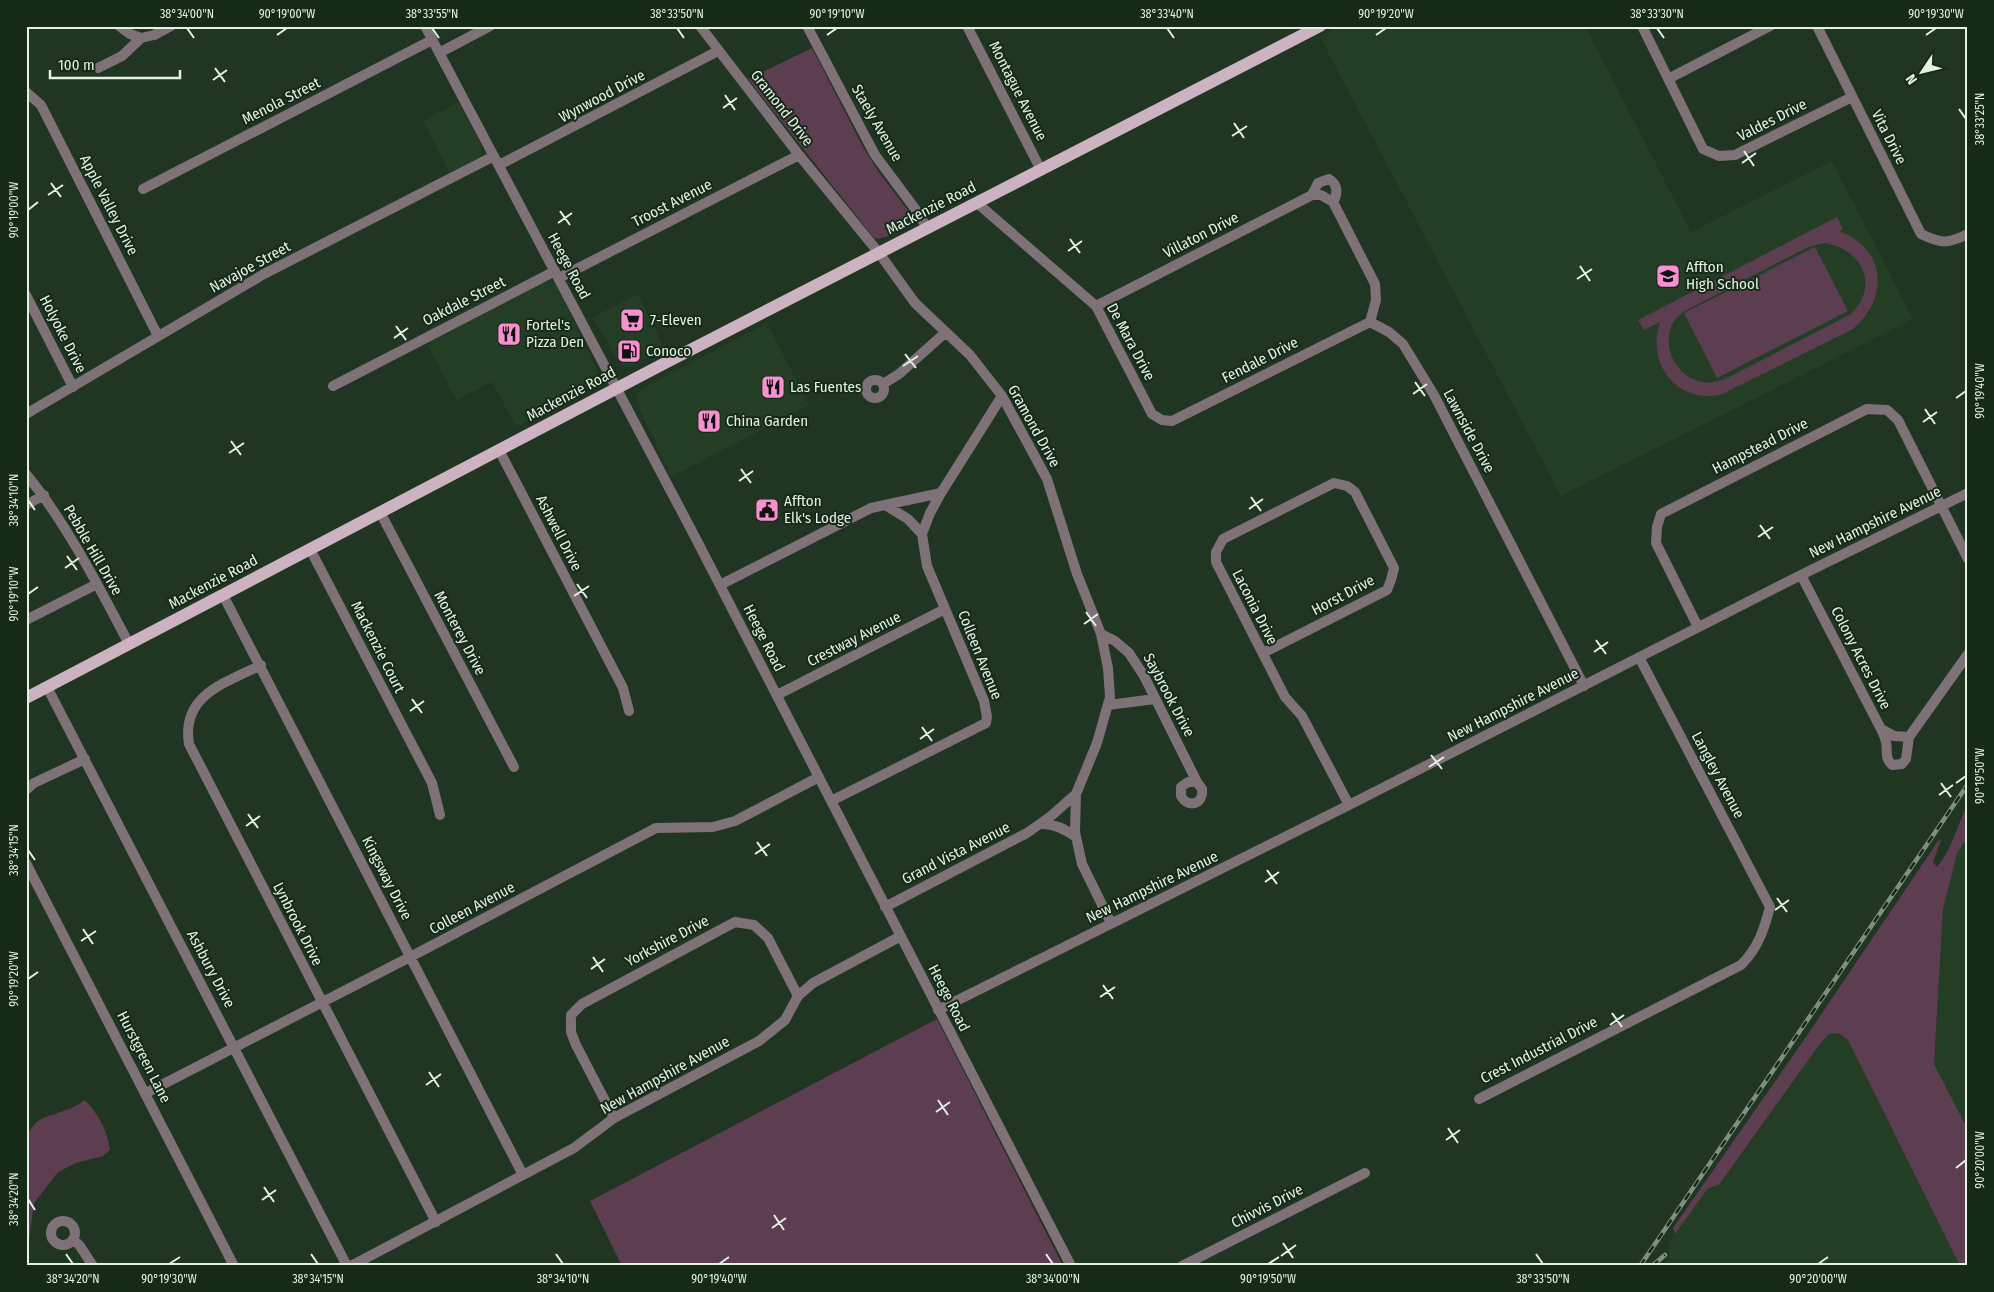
<svg xmlns="http://www.w3.org/2000/svg" width="1994" height="1292" font-family="'Fira Sans Condensed',sans-serif">
<rect width="100%" height="100%" fill="#203522"/>
<!-- built -->
<path fill="#243e26" d="M1340,26H1585L1691,232L1832,161L1913,319L1561,496L1320,37Z
M459,102L482,147L481,154L479,158L450,173L423,121Z
M547,281L556,284L597,370V377L593,383L589,387L516,427L492,382L456,400L427,343Z
M638,294L665,349L629,367L623,366L615,356L597,324L591,318Z
M767,323L809,405L671,477L638,406L636,399L637,394L643,388Z
M1968,836V1130L1934,1064L1943,909L1957,854Z
M1829,1033H1838L1848,1040L1960,1266H1664L1668,1260L1670,1241L1708,1188L1720,1185L1819,1045Z"/>
<!-- green -->
<path fill="#5d3d50" fill-rule="evenodd" d="M812,48L863,147L878,171L912,216V222C903,229 885,241 874,238L748,79Z
M1837,217L1843,229L1839,231C1886,249 1890,297 1853,329L1720,395C1675,403 1646,362 1660,322L1644,330L1638,320ZM1825,243C1862,249 1880,286 1851,314L1725,379C1717,381 1710,384 1702,382C1679,378 1662,350 1671,327C1673,321 1678,316 1683,312L1808,247Z
M1815,247L1848,311L1717,378L1684,313Z
M1968,804V836L1957,854L1943,909L1934,1064L1968,1130V1266H1960L1848,1040L1838,1033L1829,1034L1819,1045L1719,1185L1708,1188L1675,1234L1673,1228L1808,1034L1938,841L1941,840L1933,862L1937,867C1952,849 1957,825 1968,804Z
M937,1019L1063,1266H622L590,1201Z
M85,1100C99,1115 107,1130 110,1150L103,1156L76,1163L58,1172L34,1203L28,1247L26,1252V1140C36,1114 45,1119 66,1110C73,1108 79,1104 85,1100Z"/>
<g fill="none" stroke-linecap="round" stroke-linejoin="round">
<!-- minor -->
<path stroke="#7e7178" stroke-width="10" d="M119,26L130,34L141,38
M425,26L694,535L1071,1266
M700,26L799,155L879,253L915,303L970,355L1002,396L1047,479L1077,574L1101,634L1108,668L1110,697L1097,743L1076,794L1075,832L1082,864L1111,923
M807,26L875,155L916,210L928,229
M967,26L1041,170
M1642,26L1703,149L1719,156L1735,155L1852,97
M1817,26L1921,234C1942,244 1947,244 1968,234
M439,53L490,26
M98,68L122,56L141,38L154,35L171,26
M1668,79L1770,26
M26,92L41,105L158,336
M499,165L718,51
M143,189L432,40
M1312,195L1318,183L1329,179C1338,184 1338,194 1333,202
M977,203L1096,306L1152,414L1162,420L1172,421L1370,322
M559,278L799,155
M26,295L73,387
M1096,306L1312,195H1321L1333,202L1375,284L1376,300L1370,322
M1370,322L1389,332L1403,344L1434,395L1584,686
M866 389a9 9 0 1 1 18 0a9 9 0 1 1-18 0Z
M883,384L899,374L946,332
M333,386L555,271
M26,414L264,274L494,156
M499,450L623,688L629,711
M26,474C67,524 99,587 129,644
M26,505L44,495
M885,505L908,519L922,534
M380,512L514,767
M310,549L432,783L440,815
M1801,575L1881,729L1894,736L1909,737
M720,585L871,508L941,493
M223,595L523,1175
M26,620L97,584
M1698,627L1656,543L1657,527L1661,514L1867,409L1887,410L1898,420L1968,559
M1101,634L1115,641L1129,653L1144,676L1197,782L1202,789C1204,804 1188,809 1181,796V787L1188,782H1197
M1263,653L1387,590L1391,580L1394,568L1355,492L1347,486L1334,483L1223,539L1216,552V562L1285,697L1302,716L1349,805
M261,665C225,683 181,695 189,744L436,1222
M47,687L347,1266
M777,695L945,609
M1108,705L1155,699
M1881,729C1883,733 1885,737 1886,742C1888,751 1884,757 1892,765L1902,764L1906,759L1909,737L1968,654
M26,790L34,783L85,759
M831,801L986,723L987,717L984,701L927,566L922,534L930,513L941,493L1002,396
M1040,824C1054,823 1065,829 1076,837
M26,863L234,1266
M885,907L1027,833L1051,816L1076,794
M938,1010L1349,805L1801,575L1968,493
M146,1093L410,957L656,828L713,827L735,821L819,777
M1479,1099L1741,965C1758,948 1764,930 1770,907L1639,657
M614,1118L576,1045L571,1032V1015L582,1004L735,922L754,925L768,938L798,996
M51 1233a12 12 0 1 1 24 0a12 12 0 1 1-24 0Z
M73,1239L80,1246L93,1266
M351,1266L574,1148L614,1118L759,1041L785,1020L798,996L813,983L901,936
M1182,1266L1365,1173"/>
<!-- major -->
<path stroke="#cdb3c1" stroke-width="12" d="M26,698L665,363L1320,26"/>
<!-- rail casing -->
<g stroke="#7f9080" stroke-width="4.5">
<path id="rail" d="M1640,1266L1968,784
M1652,1266L1665,1255"/>
</g>
<!-- rail -->
<use href="#rail" stroke="#162a18" stroke-width="2.5" stroke-dasharray="8" stroke-linecap="butt"/>
</g>
<!-- ticks -->
<path fill="none" stroke="#e5f1e5" stroke-width="2" d="M187,28L194,38M432,28L439,38M677,28L684,38M1167,28L1174,38M1657,28L1664,38M277,35L287,28M827,35L837,28M1376,35L1386,28M1926,35L1936,28M215,68L225,82M213,80L227,70M725,95L735,110M723,108L737,98M1959,109L1966,119M1234,123L1244,138M1232,136L1247,126M1744,151L1754,166M1742,163L1756,153M51,183L61,197M48,195L63,185M28,210L38,202M560,211L570,225M558,223L572,213M1070,239L1080,253M1068,251L1082,241M1580,266L1590,281M1577,279L1592,269M396,326L406,340M394,338L408,328M905,354L916,368M903,366L918,356M1415,382L1425,396M1413,394L1427,384M1956,398L1966,391M1925,409L1935,424M1923,422L1937,412M231,441L241,455M229,453L244,443M741,469L751,483M739,481L753,471M1251,497L1261,511M28,500L35,510M1249,509L1263,499M1760,525L1770,539M1758,537L1773,527M67,556L77,570M65,568L79,558M577,584L587,598M28,594L38,587M574,596L589,586M1086,612L1096,626M1084,624L1098,614M1596,640L1606,654M1594,652L1608,642M412,699L422,713M410,711L424,701M922,727L932,741M920,739L934,729M1431,755L1442,769M1429,767L1444,757M1941,783L1951,797M1956,783L1966,776M1939,795L1953,785M248,814L258,828M246,826L260,816M757,842L767,856M28,850L35,860M755,854L770,844M1267,870L1277,884M1265,882L1279,872M1777,898L1787,912M1775,910L1789,900M83,929L93,944M81,941L96,931M593,957L603,972M591,969L605,959M28,979L38,972M1103,985L1113,999M1100,997L1115,987M1612,1013L1622,1027M1610,1025L1624,1015M429,1072L439,1087M426,1085L441,1074M938,1100L948,1115M936,1112L950,1102M1448,1128L1458,1143M1446,1140L1460,1130M1956,1168L1966,1160M264,1187L274,1202M28,1199L35,1210M262,1200L276,1190M774,1215L784,1230M772,1228L786,1218M1283,1243L1293,1258M66,1254L73,1264M311,1254L318,1264M556,1254L563,1264M1046,1254L1053,1264M1536,1254L1543,1264M1281,1256L1296,1245M169,1264L180,1257M719,1264L729,1257M1268,1264L1279,1257M1818,1264L1828,1257"/>
<!-- icons -->
<defs>
<g id="school-square" transform="scale(1.25)"><rect x="-9" y="-9" width="18" height="18" rx="4" fill="#f690cf" stroke="#162a18"/><path d="M0-5L7-2L0 1L-7-2ZM-4 1L0 2.5L4 1V4Q0 6-4 4Z" fill="#111"/></g>
<g id="supermarket-square" transform="scale(1.25)"><rect x="-9" y="-9" width="18" height="18" rx="4" fill="#f690cf" stroke="#162a18"/><path d="M-6-5.5h2.5l.6 2H6L4.5 2H-2.5L-4.4-4H-6ZM-1.5 3.2a1.3 1.3 0 1 0 .1 0ZM3 3.2a1.3 1.3 0 1 0 .1 0Z" fill="#111"/></g>
<g id="restaurant-square" transform="scale(1.25)"><rect x="-9" y="-9" width="18" height="18" rx="4" fill="#f690cf" stroke="#162a18"/><path d="M-5-6h1v4h1v-4h1v4h1v-4h1v5L-1.5 .5V6h-2V.5L-5-1ZM5-6V6H3V1.5H1.5Q1.5-4 5-6Z" fill="#111"/></g>
<g id="fuel-square" transform="scale(1.25)"><rect x="-9" y="-9" width="18" height="18" rx="4" fill="#f690cf" stroke="#162a18"/><path d="M-5.5-6h7V0h2V4h1.3V-2.5L3-4.5l.8-.8L6-3V5H2.5V1h-1V6h-7ZM-4.2-4.7v3.2H.2V-4.7Z" fill="#111"/></g>
<g id="civic-square" transform="scale(1.25)"><rect x="-9" y="-9" width="18" height="18" rx="4" fill="#f690cf" stroke="#162a18"/><path d="M-.6-6.5H3V-4.5H.6V-3L4-1V1h2V6H-6V1h2V-1L-.6-3ZM-1.2 2.5V6h2.4V2.5Z" fill="#111"/></g>
</defs>
<g fill-rule="evenodd">
<use href="#school-square" x="1668" y="276"/>
<use href="#supermarket-square" x="632" y="320"/>
<use href="#restaurant-square" x="509" y="334"/>
<use href="#fuel-square" x="629" y="351"/>
<use href="#restaurant-square" x="773" y="387"/>
<use href="#restaurant-square" x="709" y="421"/>
<use href="#civic-square" x="767" y="510"/>
</g>
<g text-anchor="middle" dominant-baseline="central" stroke-width="4" stroke-linejoin="round" paint-order="stroke">
<!-- street labels -->
<g font-size="15" fill="#e5f1e5" stroke="#162a18">
<text transform="translate(1018 91) rotate(63)">Montague Avenue</text>
<text transform="translate(602 96) rotate(-28)">Wynwood Drive</text>
<text transform="translate(281 101) rotate(-27)">Menola Street</text>
<text transform="translate(782 108) rotate(52)">Gramond Drive</text>
<text transform="translate(1772 120) rotate(-27)">Valdes Drive</text>
<text transform="translate(877 123) rotate(60)">Staely Avenue</text>
<text transform="translate(1889 137) rotate(63)">Vita Drive</text>
<text transform="translate(672 203) rotate(-27)">Troost Avenue</text>
<text transform="translate(109 205) rotate(63)">Apple Valley Drive</text>
<text transform="translate(931 208) rotate(-27)">Mackenzie Road</text>
<text transform="translate(1201 235) rotate(-27)">Villaton Drive</text>
<text transform="translate(569 266) rotate(62)">Heege Road</text>
<text transform="translate(250 267) rotate(-29)">Navajoe Street</text>
<text transform="translate(464 301) rotate(-27)">Oakdale Street</text>
<text transform="translate(63 334) rotate(63)">Holyoke Drive</text>
<text transform="translate(1131 342) rotate(62)">De Mara Drive</text>
<text transform="translate(1260 360) rotate(-27)">Fendale Drive</text>
<text transform="translate(571 394) rotate(-28)">Mackenzie Road</text>
<text transform="translate(1034 426) rotate(61)">Gramond Drive</text>
<text transform="translate(1469 431) rotate(62)">Lawnside Drive</text>
<text transform="translate(1760 446) rotate(-27)">Hampstead Drive</text>
<text transform="translate(1875 522) rotate(-26)">New Hampshire Avenue</text>
<text transform="translate(559 533) rotate(63)">Ashwell Drive</text>
<text transform="translate(93 550) rotate(60)">Pebble Hill Drive</text>
<text transform="translate(213 582) rotate(-28)">Mackenzie Road</text>
<text transform="translate(1343 595) rotate(-28)">Horst Drive</text>
<text transform="translate(1255 607) rotate(63)">Laconia Drive</text>
<text transform="translate(460 633) rotate(62)">Monterey Drive</text>
<text transform="translate(764 638) rotate(63)">Heege Road</text>
<text transform="translate(854 639) rotate(-27)">Crestway Avenue</text>
<text transform="translate(378 647) rotate(63)">Mackenzie Court</text>
<text transform="translate(980 655) rotate(68)">Colleen Avenue</text>
<text transform="translate(1861 658) rotate(63)">Colony Acres Drive</text>
<text transform="translate(1169 695) rotate(62)">Saybrook Drive</text>
<text transform="translate(1513 705) rotate(-27)">New Hampshire Avenue</text>
<text transform="translate(1718 775) rotate(62)">Langley Avenue</text>
<text transform="translate(956 853) rotate(-27)">Grand Vista Avenue</text>
<text transform="translate(387 878) rotate(63)">Kingsway Drive</text>
<text transform="translate(1152 887) rotate(-26)">New Hampshire Avenue</text>
<text transform="translate(472 908) rotate(-28)">Colleen Avenue</text>
<text transform="translate(298 924) rotate(63)">Lynbrook Drive</text>
<text transform="translate(667 941) rotate(-28)">Yorkshire Drive</text>
<text transform="translate(211 969) rotate(62)">Ashbury Drive</text>
<text transform="translate(949 998) rotate(63)">Heege Road</text>
<text transform="translate(1539 1050) rotate(-27)">Crest Industrial Drive</text>
<text transform="translate(144 1057) rotate(63)">Hurstgreen Lane</text>
<text transform="translate(665 1075) rotate(-29)">New Hampshire Avenue</text>
<text transform="translate(1267 1206) rotate(-27)">Chivvis Drive</text>
</g>
<!-- poi labels -->
<g font-size="15" fill="#e5f1e5" stroke="#162a18" text-anchor="start">
<text x="1686" y="267">Affton<tspan x="1686" dy="17">High School</tspan></text>
<text x="650" y="320">7-Eleven</text>
<text x="526" y="325">Fortel's<tspan x="526" dy="17">Pizza Den</tspan></text>
<text x="646" y="351">Conoco</text>
<text x="790" y="387">Las Fuentes</text>
<text x="726" y="421">China Garden</text>
<text x="784" y="501">Affton<tspan x="784" dy="17">Elk's Lodge</tspan></text>
</g>
</g>
<!-- border -->
<rect width="1994" height="1292" fill="none" stroke="#162a18" stroke-width="55"/>
<!-- north arrow -->
<g transform="translate(1922 72) rotate(235)" stroke="#162a18" stroke-width="4" paint-order="stroke">
<path d="M0-4L9 19L0 12L-9 19Z" fill="#e5f1e5"/>
<text y="-8" font-size="14" font-weight="bold" text-anchor="middle" fill="#e5f1e5">N</text>
</g>
<!-- scale -->
<path d="M50 70v8h130v-8" fill="none" stroke="#e5f1e5" stroke-width="2.5"/>
<text x="58" y="70" font-size="15" fill="#e5f1e5" stroke="#162a18" stroke-width="4" paint-order="stroke">100 m</text>
<rect x="28" y="28" width="1938" height="1236" fill="none" stroke="#e5f1e5" stroke-width="2"/>
<g font-size="12" text-anchor="middle" fill="#e5f1e5">
<text x="187" y="18">38°34'00"N</text>
<text x="287" y="18">90°19'00"W</text>
<text x="432" y="18">38°33'55"N</text>
<text x="677" y="18">38°33'50"N</text>
<text x="837" y="18">90°19'10"W</text>
<text x="1167" y="18">38°33'40"N</text>
<text x="1386" y="18">90°19'20"W</text>
<text x="1657" y="18">38°33'30"N</text>
<text x="1936" y="18">90°19'30"W</text>
<text transform="translate(1980 119) rotate(-90)" y="4">38°33'25"N</text>
<text transform="translate(14 210) rotate(-90)" y="4">90°19'00"W</text>
<text transform="translate(1980 391) rotate(-90)" y="4">90°19'40"W</text>
<text transform="translate(14 500) rotate(-90)" y="4">38°34'10"N</text>
<text transform="translate(14 594) rotate(-90)" y="4">90°19'10"W</text>
<text transform="translate(1980 776) rotate(-90)" y="4">90°19'50"W</text>
<text transform="translate(14 850) rotate(-90)" y="4">38°34'15"N</text>
<text transform="translate(14 979) rotate(-90)" y="4">90°19'20"W</text>
<text transform="translate(1980 1160) rotate(-90)" y="4">90°20'00"W</text>
<text transform="translate(14 1199) rotate(-90)" y="4">38°34'20"N</text>
<text x="73" y="1283">38°34'20"N</text>
<text x="169" y="1283">90°19'30"W</text>
<text x="318" y="1283">38°34'15"N</text>
<text x="563" y="1283">38°34'10"N</text>
<text x="719" y="1283">90°19'40"W</text>
<text x="1053" y="1283">38°34'00"N</text>
<text x="1268" y="1283">90°19'50"W</text>
<text x="1543" y="1283">38°33'50"N</text>
<text x="1818" y="1283">90°20'00"W</text>
</g>
</svg>
